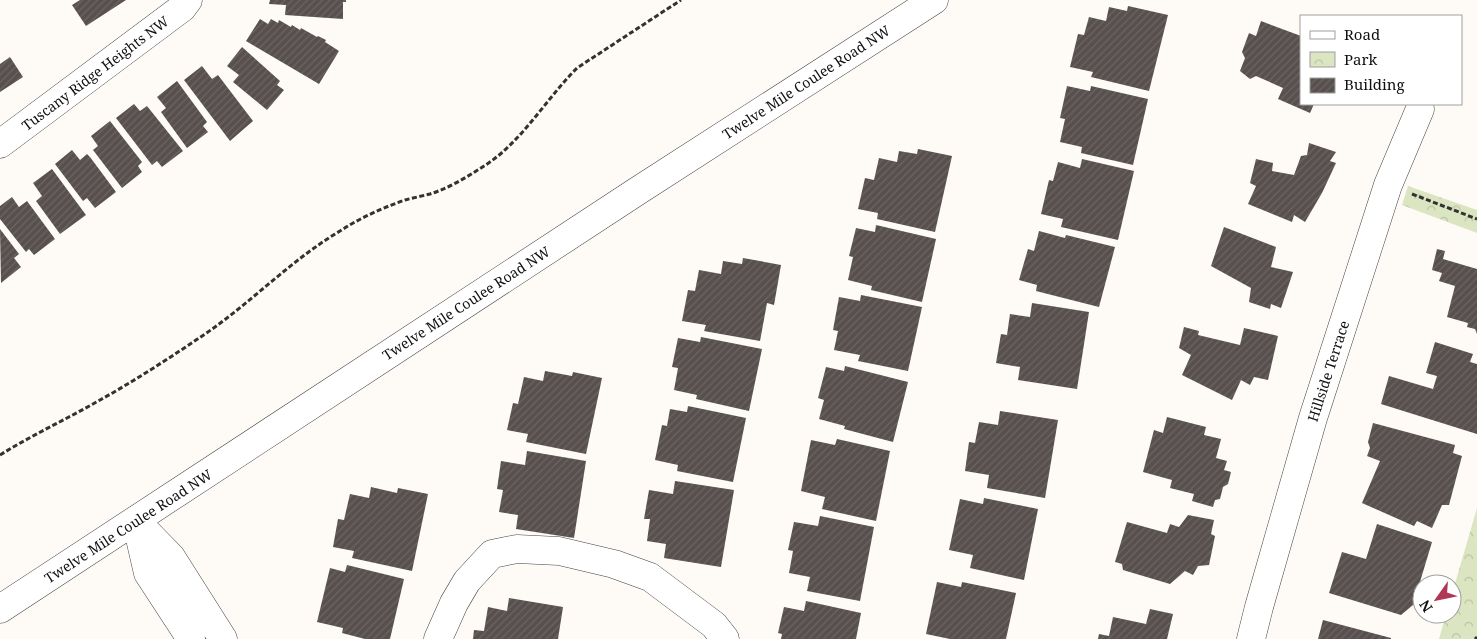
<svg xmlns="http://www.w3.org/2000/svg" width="1477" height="639" font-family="'Noto Serif',serif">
<defs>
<pattern id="park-crowns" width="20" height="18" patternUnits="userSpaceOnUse" patternTransform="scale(1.25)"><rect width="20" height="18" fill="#dbe5c1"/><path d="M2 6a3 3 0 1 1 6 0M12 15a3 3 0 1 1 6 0" fill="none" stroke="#bbc3a5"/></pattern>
<pattern id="building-hatch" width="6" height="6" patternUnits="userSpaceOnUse" patternTransform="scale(1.25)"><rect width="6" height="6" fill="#58504e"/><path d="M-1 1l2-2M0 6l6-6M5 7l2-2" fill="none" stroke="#6b6563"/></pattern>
</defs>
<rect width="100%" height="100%" fill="#fefaf5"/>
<!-- park -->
<path fill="url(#park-crowns)" d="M1408,186L1477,210V233L1402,205Z
M1477,508V639H1439L1446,614H1452V594Z"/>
<!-- building -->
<path fill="url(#building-hatch)" d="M80,0H126L86,26L72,5Z
M270,0H346V2H343V19L285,15L286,5L269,4Z
M1128,6L1168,15L1149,91L1091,77L1093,72L1070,67L1078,34L1084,35L1089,17L1106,21L1109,7L1127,11Z
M260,19L268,24L271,19L278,23L279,20L291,27L292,25L300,30L301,28L317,37L318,36L326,40L325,42L339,51L319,84L246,41Z
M1261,21L1301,36V104H1314L1310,113L1278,99L1283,88L1256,76L1250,79L1240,71L1245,58L1242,52L1249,33L1256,36Z
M242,47L280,81L277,85L284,90L267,110L233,82L239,75L227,66Z
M10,57L23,77L0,92V64Z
M202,66L212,79L218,75L253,121L230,141L184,80Z
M177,81L207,122L203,126L208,132L187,148L161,112L166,108L157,97Z
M1067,86L1090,91L1091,86L1148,99L1133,165L1081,153L1082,147L1060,142L1065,119L1060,118Z
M134,104L140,111L147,106L183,151L162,167L157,161L152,165L116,118Z
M110,121L142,162L138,166L142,172L122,188L93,150L98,146L91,136Z
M1309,143L1336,152L1330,161L1336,163L1322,193L1305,222L1294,215L1292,222L1248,204L1256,186L1250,183L1256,159L1273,163L1272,171L1294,175L1301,156L1307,155Z
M918,149L952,156L935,232L877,219L878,213L858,209L865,178L874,180L879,158L897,162L899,151L917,154Z
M72,150L80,160L87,154L90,157L116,192L95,208L87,198L83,201L55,164Z
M1082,159L1134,171L1118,240L1061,227L1063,219L1041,214L1049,180L1053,181L1058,162L1080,168Z
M52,169L86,215L60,234L36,201L42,196L33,183Z
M12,197L19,207L27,201L55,239L34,255L29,249L26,252L0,219V206Z
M876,225L936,239L922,302L871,290L872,286L848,280L853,257L849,256L856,228L875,232Z
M1224,227L1276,247L1271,267L1293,272L1281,308L1271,304L1270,309L1249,302L1251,288L1211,266Z
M0,229L19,254L14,258L21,267L1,283Z
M1039,231L1065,238L1066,235L1115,247L1099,307L1036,291L1037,285L1019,280L1028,249L1034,251Z
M1437,249L1445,251L1443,259L1477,269V334L1475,329L1467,327L1468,323L1447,317L1455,286L1439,281L1442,273L1432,270Z
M743,258L781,265L774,305L767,303L760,341L704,331L706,325L682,321L688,290L695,291L699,270L721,274L723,261L742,264Z
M861,295L922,307L908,371L858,361L860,355L834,350L838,331L833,330L839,297L860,301Z
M1032,303L1089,312L1077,389L1018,380L1020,367L996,363L1001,334L1007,335L1010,314L1030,317Z
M1184,327L1199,331L1198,335L1240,345L1244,328L1278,336L1268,380L1254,377L1250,385L1241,380L1232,400L1182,375L1191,355L1179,348Z
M701,337L762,349L749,411L696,399L697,395L674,390L678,368L672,367L678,338L700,342Z
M1435,342L1473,354L1470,362L1477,364V434L1381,404L1389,376L1433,389L1437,376L1426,373Z
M845,366L908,382L893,442L844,429L845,426L819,419L824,400L818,398L826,367L844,371Z
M545,371L572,376L573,372L602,378L586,454L526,442L528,434L507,430L513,403L518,404L524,377L543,381Z
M688,406L746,418L733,482L677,471L678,465L655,460L662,425L667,426L670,409L687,412Z
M1000,411L1058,420L1045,498L987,488L989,475L965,471L969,442L975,443L979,422L998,425Z
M1167,417L1206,427L1204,435L1221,439L1216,458L1227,461L1224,470L1231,472L1228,484L1223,487L1220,499L1215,500L1213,507L1192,501L1194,494L1170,488L1172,480L1143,472L1154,430L1163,433Z
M1373,423L1455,445L1453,453L1462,456L1449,505H1442L1432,528L1417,521L1414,526L1362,503L1380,461L1367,456L1370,448L1368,442Z
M837,439L890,451L876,521L822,509L825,497L801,491L811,440L835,445Z
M527,451L586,461L574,538L516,529L518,515L499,512L503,490L497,489L501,461L525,465Z
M675,481L734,490L721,567L664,558L666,544L647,541L650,519H644L649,490L673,494Z
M371,487L397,493L398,488L428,494L412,571L352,558L354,551L333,547L338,519L344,520L350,494L369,498Z
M984,498L1038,509L1024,580L970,568L973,555L949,550L960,499L983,504Z
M1188,515L1214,520L1211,534L1215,536L1209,565L1198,566L1193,575L1185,571L1170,584L1123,570L1122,564L1115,562L1127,522L1167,533L1170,524L1179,527Z
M820,516L874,527L860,601L807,591L810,577L789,573L793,551L788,550L794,522L818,526Z
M1377,524L1432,542L1413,605L1401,615L1329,593L1342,552L1366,559Z
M347,565L404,579L390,639H365L342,633L343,628L317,622L330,568L345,572Z
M937,582L961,587L962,582L1016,593L1006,639H950L926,634Z
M509,598L563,607L558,639H473L474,630L484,631L488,607L507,611Z
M806,601L861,613L856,639H781L782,634L778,633L784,607L804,611Z
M1150,609L1173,614L1167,639H1098L1099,634L1109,636L1113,617L1146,624Z
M1323,620L1391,638V639H1318Z"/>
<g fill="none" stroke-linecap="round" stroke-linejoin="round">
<!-- minor casing -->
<g stroke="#434343" stroke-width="29">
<path id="minor" d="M0,144L182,8L188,0
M136,521L171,557L223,639
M136,521L148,573L191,639
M0,609L639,190L934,0
M438,639L454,603L467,581L492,554L517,549L559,551L614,564L650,577L714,625L725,639
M1251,639L1259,607L1313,418L1388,185L1420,109"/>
</g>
<!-- path -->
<path stroke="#323232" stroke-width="3" stroke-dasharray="5 2.5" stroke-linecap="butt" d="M1412,194L1477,219
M0,455C32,435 67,419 100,400C136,380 171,357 205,334C252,302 291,260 340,231C360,218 382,208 405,200C413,198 422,196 430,194C449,188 467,177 484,166C521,143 546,99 577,68L681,0
M1475,639L1477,637"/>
<!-- minor -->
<use href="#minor" stroke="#fff" stroke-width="28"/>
</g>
<g text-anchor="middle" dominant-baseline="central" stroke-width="5" stroke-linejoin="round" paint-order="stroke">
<!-- street labels -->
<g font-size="14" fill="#101010" stroke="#fff">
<text transform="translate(95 73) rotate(-37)">Tuscany Ridge Heights NW</text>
<text transform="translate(806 82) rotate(-33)">Twelve Mile Coulee Road NW</text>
<text transform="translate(466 303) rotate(-33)">Twelve Mile Coulee Road NW</text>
<text transform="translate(1328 371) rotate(-72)">Hillside Terrace</text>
<text transform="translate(128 526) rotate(-33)">Twelve Mile Coulee Road NW</text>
</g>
</g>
<!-- legend -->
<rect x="1300" y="15" width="162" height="90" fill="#ffffff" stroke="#9f9f9f"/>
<rect x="1310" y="31" width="25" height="8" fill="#ffffff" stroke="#9f9f9f"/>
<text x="1344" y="40" font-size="15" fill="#101010">Road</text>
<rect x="1310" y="52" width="25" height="15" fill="url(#park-crowns)" stroke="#9f9f9f"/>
<text x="1344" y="65" font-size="15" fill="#101010">Park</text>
<rect x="1310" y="78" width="25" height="15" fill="url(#building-hatch)" stroke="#9f9f9f"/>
<text x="1344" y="90" font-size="15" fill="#101010">Building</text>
<!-- north arrow -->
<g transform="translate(1437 599) rotate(237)"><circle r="24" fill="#ffffff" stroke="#9f9f9f"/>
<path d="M0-4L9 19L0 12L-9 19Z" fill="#b03854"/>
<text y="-8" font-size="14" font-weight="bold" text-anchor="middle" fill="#101010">N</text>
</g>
</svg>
